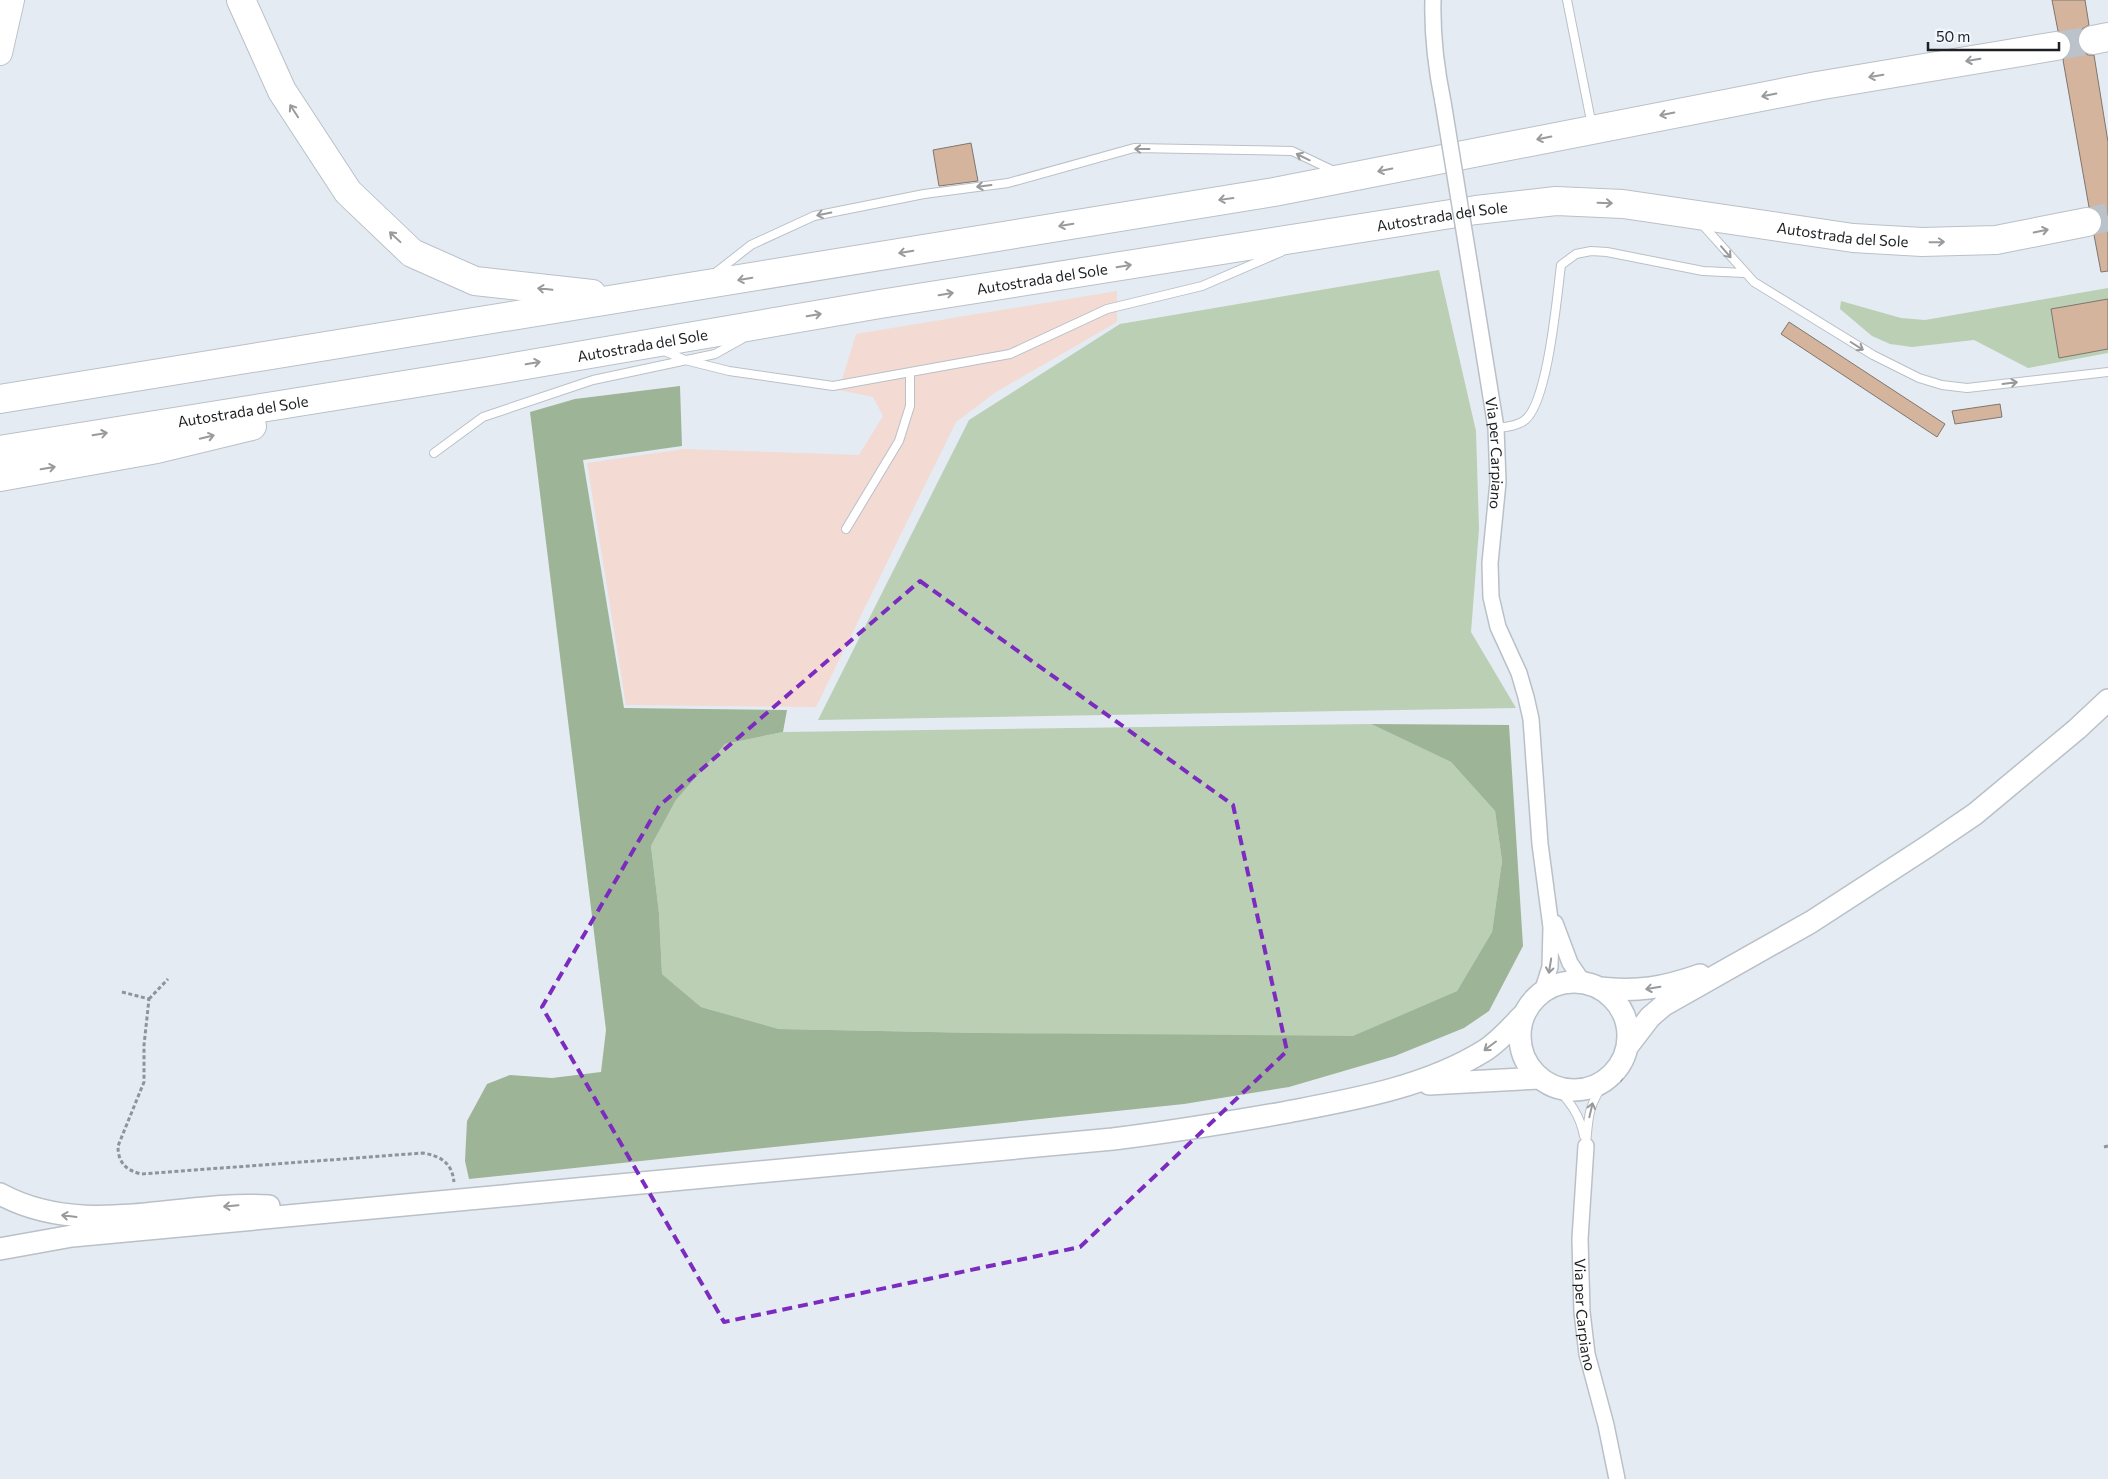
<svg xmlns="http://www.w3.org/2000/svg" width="2108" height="1479" font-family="Commissioner,sans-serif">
<rect width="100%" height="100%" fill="#e4ebf3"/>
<!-- industrial -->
<path fill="#f3dad3" d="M1117,291V322L996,392L956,422L816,707L626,705L587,463L684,449L859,455L883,416L873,397L839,390L856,334Z"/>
<!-- green -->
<path fill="#bbcfb5" d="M1439,270L1476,431L1479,529L1471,632L1516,708L818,720L969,420L1120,324Z
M2108,288V353L2028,368L1974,340L1912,347L1890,344L1872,336L1840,309L1841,301L1901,318L1925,320Z
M1371,724L1451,762L1495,811L1502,861L1492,932L1457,991L1352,1037L981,1033L779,1029L701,1007L662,974L659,913L651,846L676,800L725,744L783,732Z"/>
<!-- forest -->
<path fill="#9db496" d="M680,386L682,446L583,460L624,708L787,710L783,732L725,744L676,800L651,846L659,913L662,974L701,1007L779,1029L981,1033L1353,1036L1457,991L1492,932L1502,861L1495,811L1451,762L1371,724L1509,725L1523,946L1489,1011L1464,1028L1395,1056L1289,1087L1184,1104L469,1179L465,1161L467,1121L487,1084L510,1075L552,1078L601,1072L606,1030L530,412L575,399Z"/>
<!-- building -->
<path fill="#d4b49c" stroke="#7e7670" d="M2052,0H2085L2089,25L2082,29L2078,35V43L2082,51L2088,55H2094L2108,142V271L2101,272L2094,235L2102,227V219L2098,211L2089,207L2063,60L2070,52L2071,43L2068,36L2058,31Z
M971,143L978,181L939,186L933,150Z
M2108,299V349L2059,358L2051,309Z
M1789,322L1945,424L1937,437L1781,334Z
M2000,404L2002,417L1955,424L1952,411Z"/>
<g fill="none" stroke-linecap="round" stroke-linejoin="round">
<!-- highway-tunnel -->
<path stroke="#bcc2c9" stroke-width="28" stroke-dasharray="28 14" stroke-linecap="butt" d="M2056,46L2093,40
M2087,222L2108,217"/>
<!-- lane casing -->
<g stroke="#bac0c8" stroke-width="10">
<path id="lane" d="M1567,0L1592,126
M1700,222L1754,282L1873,355L1919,378L1942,385L1967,388L2108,372
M714,274L751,245L814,216L924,194L1008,183L1134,148L1292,151L1334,171
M662,350L685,360L729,371L833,386L1010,354L1107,309L1202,286L1281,252
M1496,428C1506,427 1518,426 1525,420C1548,402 1557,296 1561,265L1576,254L1591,251L1607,252L1703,271L1744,273
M434,453L483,417L593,380L715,354L742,339
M846,529L899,441L910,406V372
M1556,1087C1570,1102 1580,1115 1584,1136
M1586,1146C1588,1116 1589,1102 1608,1078"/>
</g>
<!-- street casing -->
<g stroke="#bac0c8" stroke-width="18">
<g id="street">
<path d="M1433,0C1432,35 1436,68 1443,102"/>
<path id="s1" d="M1471,273L1496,428L1498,482L1490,563L1491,597L1498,627L1519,673L1526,697L1531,719L1540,844L1551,927L1550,967L1542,992"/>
<path d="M1555,923L1570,963L1583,982"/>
<path id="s2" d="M1586,1146L1580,1239L1582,1312L1587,1354L1606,1425L1617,1479"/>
</g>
</g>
<!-- secondary casing -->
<g stroke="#bac0c8" stroke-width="24">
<path id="secondary" d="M1520 1036a54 54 0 1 1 108 0a54 54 0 1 1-108 0Z
M1599,988C1638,992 1663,988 1700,975
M1627,1047L1650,1017L1664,1005L1811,922L1925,848L1975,814L2077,729L2108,700
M1429,1084L1539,1078
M0,1194C85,1240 179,1200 269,1206
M0,1249L72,1236L1113,1139C1169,1132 1225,1123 1282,1113C1350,1100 1424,1088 1484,1051C1500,1041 1512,1026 1525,1013"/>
</g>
<!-- primary casing -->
<g stroke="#bac0c8" stroke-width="26">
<path id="primary" d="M0,53L12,0"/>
</g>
<!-- highway casing -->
<g stroke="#bac0c8" stroke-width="30">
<g id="highway">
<path d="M241,0L282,91L348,192L412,253L475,281L592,294"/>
<path d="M2093,40L2108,37"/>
<path d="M0,399L1274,192L1817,86L2056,46"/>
<path id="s3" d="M0,450L485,372L880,304L1476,210L1556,201L1623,204L1853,238L1922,242L1996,240L2087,222"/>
<path d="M0,477L157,449L252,426"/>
</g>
</g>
<!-- path -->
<path stroke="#8f949a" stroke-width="3" stroke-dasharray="4 2.5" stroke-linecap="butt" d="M122,992L149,999L144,1045V1082L118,1146C118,1163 126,1170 141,1174L423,1153C441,1156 452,1163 454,1182
M149,999L168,979
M1620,1081L1629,1065
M2104,1147L2108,1146"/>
<!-- lane -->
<use href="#lane" stroke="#fff" stroke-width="8"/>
<!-- street -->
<use href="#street" stroke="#fff" stroke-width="15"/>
<!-- secondary -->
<use href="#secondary" stroke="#fff" stroke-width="21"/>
<!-- primary -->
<use href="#primary" stroke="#fff" stroke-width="24"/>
<!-- highway -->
<use href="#highway" stroke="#fff" stroke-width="28"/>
<!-- street-bridge casing -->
<g stroke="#bac0c8" stroke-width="18" stroke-linecap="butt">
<path id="street-bridge" d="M1443,102L1471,273"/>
</g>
<!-- street-bridge -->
<use href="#street-bridge" stroke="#fff" stroke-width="15"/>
</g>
<!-- one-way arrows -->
<defs><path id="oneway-shaft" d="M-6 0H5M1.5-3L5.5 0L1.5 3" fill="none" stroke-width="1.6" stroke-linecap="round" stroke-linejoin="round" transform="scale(1.25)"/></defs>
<g stroke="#999a9c">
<use href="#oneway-shaft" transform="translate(1973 60) rotate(171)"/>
<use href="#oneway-shaft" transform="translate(1876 76) rotate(170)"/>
<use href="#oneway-shaft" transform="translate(1769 95) rotate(169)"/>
<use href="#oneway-shaft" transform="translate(294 111) rotate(-123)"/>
<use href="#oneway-shaft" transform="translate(1667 114) rotate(169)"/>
<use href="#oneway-shaft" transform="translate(1544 138) rotate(169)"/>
<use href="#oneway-shaft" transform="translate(1142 149) rotate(-180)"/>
<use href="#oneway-shaft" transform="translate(1303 157) rotate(-154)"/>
<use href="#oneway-shaft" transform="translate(1385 170) rotate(169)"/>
<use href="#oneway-shaft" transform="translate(984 186) rotate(173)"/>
<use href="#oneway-shaft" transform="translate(1226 199) rotate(172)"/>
<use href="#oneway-shaft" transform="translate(1605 203) rotate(2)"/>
<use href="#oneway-shaft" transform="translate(824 214) rotate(169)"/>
<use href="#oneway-shaft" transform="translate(1066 225) rotate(170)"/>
<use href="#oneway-shaft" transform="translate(2041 231) rotate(-12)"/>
<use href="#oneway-shaft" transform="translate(395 237) rotate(-137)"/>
<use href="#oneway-shaft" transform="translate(1937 242) rotate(-1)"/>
<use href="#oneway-shaft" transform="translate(906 252) rotate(170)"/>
<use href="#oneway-shaft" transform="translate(1726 252) rotate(49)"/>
<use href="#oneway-shaft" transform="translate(1124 266) rotate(-9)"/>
<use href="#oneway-shaft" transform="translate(745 279) rotate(170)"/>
<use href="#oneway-shaft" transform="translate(545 289) rotate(-174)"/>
<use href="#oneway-shaft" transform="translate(946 294) rotate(-9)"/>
<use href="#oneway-shaft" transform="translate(814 315) rotate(-10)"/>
<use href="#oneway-shaft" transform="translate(1857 346) rotate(32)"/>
<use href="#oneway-shaft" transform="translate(533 363) rotate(-10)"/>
<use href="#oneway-shaft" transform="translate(2010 383) rotate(-7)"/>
<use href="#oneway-shaft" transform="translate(100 434) rotate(-9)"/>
<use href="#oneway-shaft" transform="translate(207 437) rotate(-13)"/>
<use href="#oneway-shaft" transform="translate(48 468) rotate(-10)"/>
<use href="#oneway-shaft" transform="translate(1550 966) rotate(99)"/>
<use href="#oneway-shaft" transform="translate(1653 988) rotate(171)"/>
<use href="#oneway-shaft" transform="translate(1490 1046) rotate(143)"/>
<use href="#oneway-shaft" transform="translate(1591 1110) rotate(-77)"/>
<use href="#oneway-shaft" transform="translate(231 1206) rotate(175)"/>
<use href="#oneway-shaft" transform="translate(69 1216) rotate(-173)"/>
</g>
<!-- marked area -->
<path fill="none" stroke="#7b2cbf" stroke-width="4" stroke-dasharray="10 6" stroke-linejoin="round" d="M920,581L1233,805L1287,1051L1080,1247L724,1322L542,1007L659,806Z"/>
<g text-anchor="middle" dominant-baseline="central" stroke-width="4" stroke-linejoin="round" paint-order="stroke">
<!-- street labels -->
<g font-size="15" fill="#1d1f22" stroke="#f3f8ff">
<text stroke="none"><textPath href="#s3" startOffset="1461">Autostrada del Sole</textPath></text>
<text stroke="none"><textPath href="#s3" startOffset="1865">Autostrada del Sole</textPath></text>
<text stroke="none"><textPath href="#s3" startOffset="1056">Autostrada del Sole</textPath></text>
<text stroke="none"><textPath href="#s3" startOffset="651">Autostrada del Sole</textPath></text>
<text stroke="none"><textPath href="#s3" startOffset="246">Autostrada del Sole</textPath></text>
<text stroke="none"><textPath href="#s1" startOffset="182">Via per Carpiano</textPath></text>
<text stroke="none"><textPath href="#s2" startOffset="169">Via per Carpiano</textPath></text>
</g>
</g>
<!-- scale -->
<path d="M1928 42v8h131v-8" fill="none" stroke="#1d1f22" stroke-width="2.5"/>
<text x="1936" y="42" font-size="15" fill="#1d1f22" stroke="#f3f8ff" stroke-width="4" paint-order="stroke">50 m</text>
</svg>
